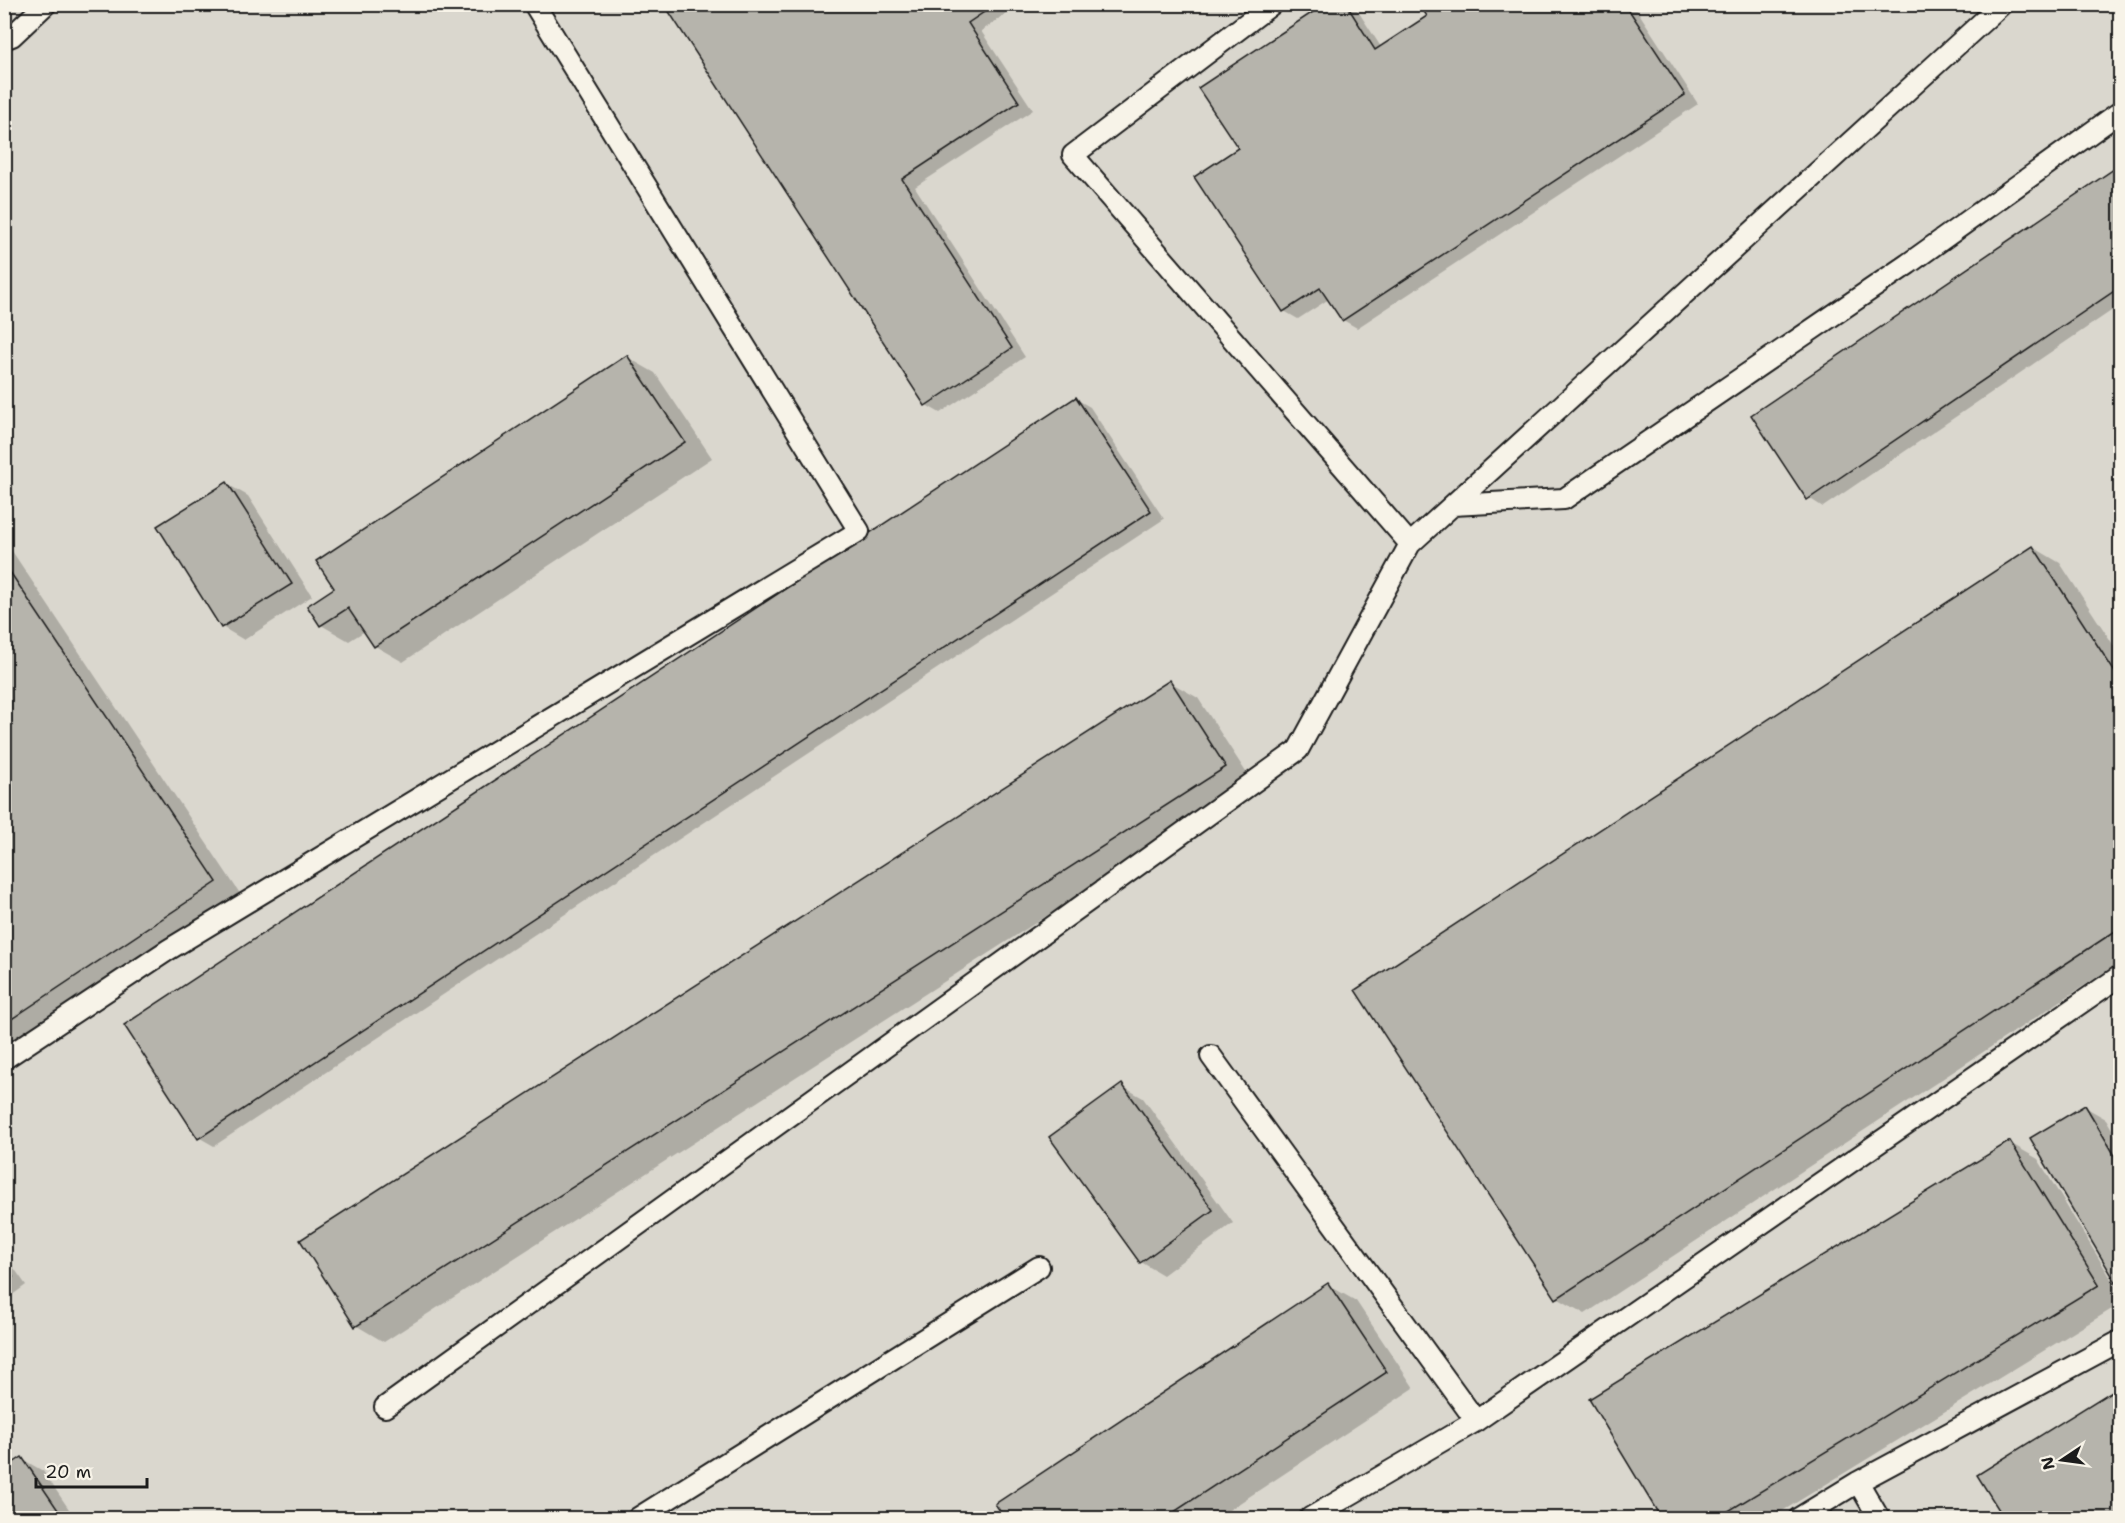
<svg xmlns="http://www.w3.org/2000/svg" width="2125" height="1523" font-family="'Shantell Sans',sans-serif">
<rect width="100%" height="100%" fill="#eae6dc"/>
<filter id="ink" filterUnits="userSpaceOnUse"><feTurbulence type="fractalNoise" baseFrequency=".0167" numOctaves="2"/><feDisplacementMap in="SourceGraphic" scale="12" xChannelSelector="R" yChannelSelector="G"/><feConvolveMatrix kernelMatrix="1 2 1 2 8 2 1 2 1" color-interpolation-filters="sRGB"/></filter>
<g filter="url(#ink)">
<!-- built -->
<path fill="#dad7ce" d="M5,5H2120V1518H5Z"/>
<!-- shadow -->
<path fill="#0003" d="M666,4H1022L981,31L1033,110L915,187L1025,357L940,413L926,405Z
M1327,4L1354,5L1381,47L1429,16L1421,4H1633L1698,104L1357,328L1343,320L1329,299L1298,319L1284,311L1240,149Z
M2120,166V305L1823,507L1809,498L1753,416Z
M627,357L655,373L712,458L403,662L375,646L365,631L349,641L321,625L336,589Z
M1076,399L1090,407L1164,519L214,1146L200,1138L126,1026Z
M227,484L248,496L312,596L244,640L222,627L159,527Z
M4,539L243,898L4,1058Z
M2033,547L2060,563L2120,655V962L1585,1314L1557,1298Z
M1170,682L1198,698L1253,783L384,1342L357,1326Z
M1122,1086L1143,1098L1233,1223L1163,1275L1141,1262L1051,1138Z
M2085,1107L2106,1119L2120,1143V1284L2118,1283Z
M2010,1143L2038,1159L2120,1293V1304L1771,1518H1663L1591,1400Z
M4,1254L26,1285L4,1301Z
M1328,1285L1356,1301L1414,1388L1217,1518H1007L997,1504Z
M2120,1388V1518H2006L1980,1476Z
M22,1459L43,1471L75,1518H4V1471Z"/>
<!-- building -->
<path fill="#b6b4ac" stroke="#1c1c1c" stroke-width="1.5" d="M664,4H996L968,23L1019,102L902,179L1012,348L925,406Z
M1325,4H1346L1375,50L1427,16L1419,4H1625L1685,95L1342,321L1320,288L1283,312L1194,177L1238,148L1198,88Z
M2120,165V287L1807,500L1751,415Z
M627,355L685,442L374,647L348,608L320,626L307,606L334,588L316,561Z
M1076,397L1151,511L198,1139L124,1025Z
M227,482L292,584L221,628L157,526Z
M2033,546L2120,680V928L1556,1299L1355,990Z
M4,563L217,882L4,1024Z
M1170,680L1226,767L355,1327L300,1240Z
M1122,1084L1213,1210L1140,1263L1049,1137Z
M2085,1105L2120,1164V1282L2117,1284L2030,1138Z
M2010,1141L2099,1285L1717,1518H1661L1589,1399Z
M4,1264L13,1277L4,1283Z
M1328,1283L1387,1372L1165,1518H1005L995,1504Z
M2120,1386V1518H2004L1977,1475Z
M22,1457L60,1513L52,1518H4V1469Z"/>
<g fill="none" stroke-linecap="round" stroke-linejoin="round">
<!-- service casing -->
<g stroke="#1c1c1c" stroke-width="24">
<path id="service" d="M1272,4L1073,155L1410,544
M4,39L12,36L46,4
M1453,505L1564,499L1908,264L2120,112
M1211,1056L1476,1421
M4,1059L168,950L859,531L534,4
M385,1407L1298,750L1410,544L2002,4
M1858,1482L1879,1518
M638,1518L1039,1267
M1310,1518L1476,1421L2120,976
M1799,1518L1858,1482L2120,1341"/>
</g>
<!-- service -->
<use href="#service" stroke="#f7f3e8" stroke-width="20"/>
</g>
</g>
<!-- margin -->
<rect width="2125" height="1523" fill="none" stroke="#f7f3e8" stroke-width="24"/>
<rect x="12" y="12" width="2101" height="1499" fill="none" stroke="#1c1c1c" stroke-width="2" filter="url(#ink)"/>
<!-- north arrow -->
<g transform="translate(2062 1460) rotate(257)" stroke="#f7f3e8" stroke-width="4.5" paint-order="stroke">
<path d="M0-4.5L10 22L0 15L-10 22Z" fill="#1c1c1c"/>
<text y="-9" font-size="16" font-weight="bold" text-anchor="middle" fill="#1c1c1c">N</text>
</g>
<!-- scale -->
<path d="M36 1478v9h111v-9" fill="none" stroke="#1c1c1c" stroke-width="3"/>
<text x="45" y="1478" font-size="18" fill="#1c1c1c" stroke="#f7f3e8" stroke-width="4.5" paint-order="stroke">20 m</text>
</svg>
